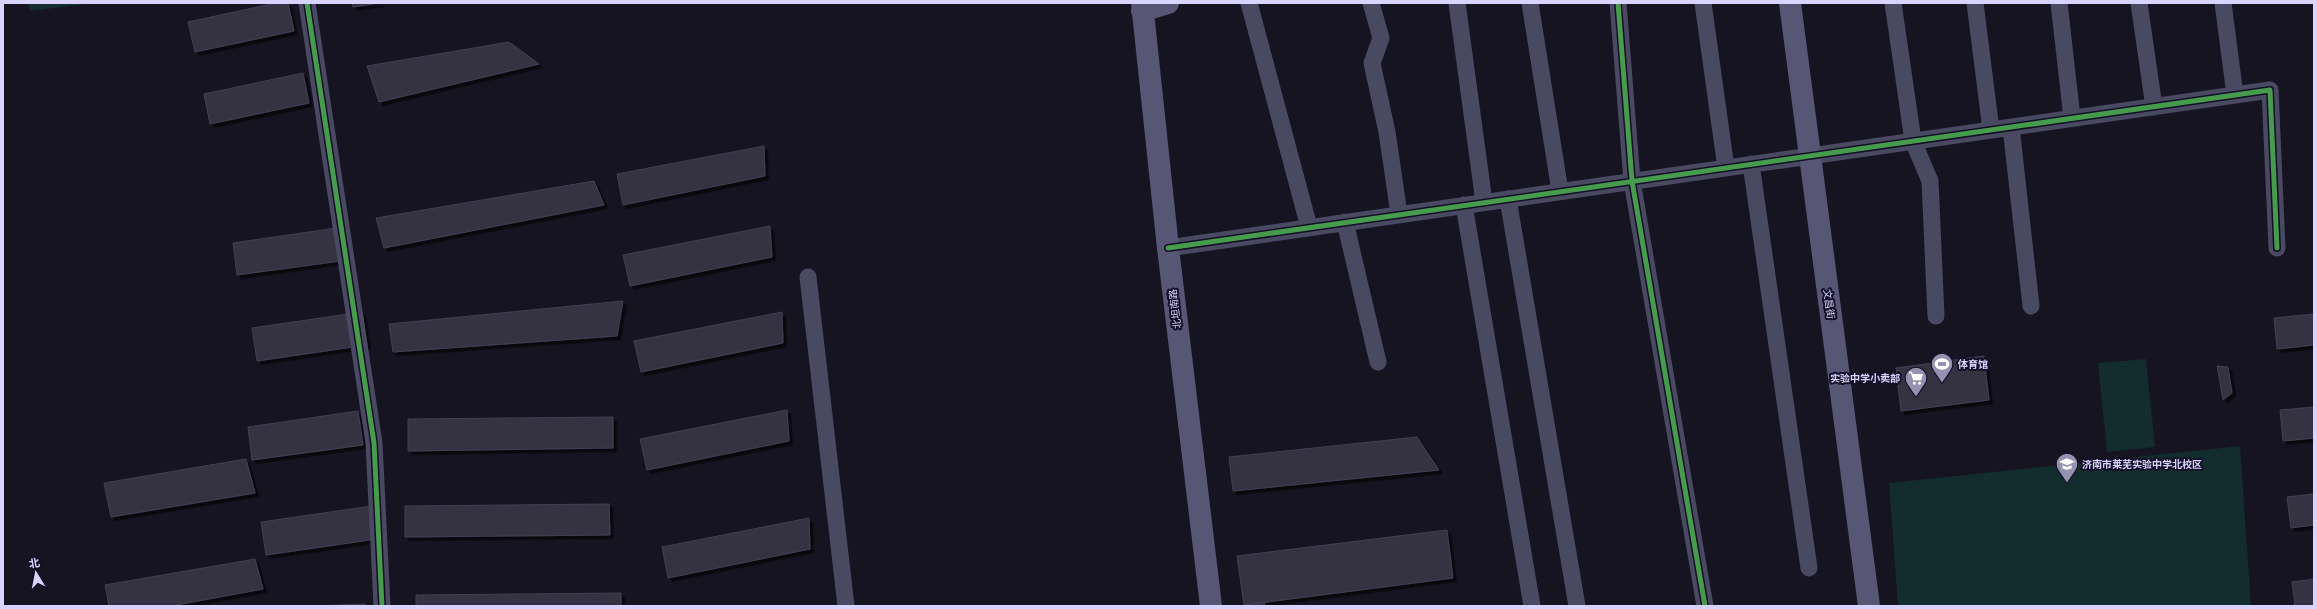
<svg xmlns="http://www.w3.org/2000/svg" width="2317" height="609" font-family="'PT Sans Narrow','Noto Sans SC',sans-serif">
<defs>
<filter id="shadow"><feDropShadow dx="3.5" dy="3.5" stdDeviation="0" flood-color="#0009"/></filter>
</defs>
<rect width="100%" height="100%" fill="#161421"/>
<!-- green -->
<path fill="#132c2d" d="M28,3H94L30,11Z
M2146,359L2155,447L2107,452L2098,363Z
M2240,446L2251,606H1898L1889,483Z"/>
<!-- building -->
<path fill="#343243" stroke="#433f54" filter="url(#shadow)" d="M276,3H288L294,31L195,52L188,22Z
M352,3H380L353,7Z
M509,42L539,64L379,102L367,66Z
M303,73L309,103L210,124L204,94Z
M764,146L765,176L623,205L617,174Z
M594,181L604,205L384,248L376,218Z
M770,226L772,257L630,286L623,255Z
M343,227L348,260L237,275L233,243Z
M623,301L617,336L393,352L389,324Z
M362,312L367,345L257,361L252,328Z
M782,312L783,343L641,372L634,341Z
M2314,314V345L2277,349L2274,318Z
M1984,356L1989,400L1901,411L1896,368Z
M2217,366L2228,367L2232,393L2223,400Z
M2314,407V438L2283,441L2280,410Z
M787,410L789,441L647,470L640,439Z
M358,411L363,445L252,460L248,427Z
M613,417V448L408,451V419Z
M1417,437L1439,470L1233,491L1229,457Z
M246,459L255,493L111,517L104,483Z
M2314,494V525L2291,528L2287,497Z
M609,504L610,535L405,537V506Z
M372,506L377,539L266,555L261,522Z
M809,518L810,549L668,578L662,547Z
M1447,530L1453,578L1244,605L1237,556Z
M255,559L263,589L171,606H109L105,585Z
M2314,579V606H2295L2292,582Z
M621,593V606H416V595Z
M1264,602L1265,606H1244V605Z
M365,604L366,606H312Z"/>
<g fill="none" stroke-linecap="round" stroke-linejoin="round">
<!-- street -->
<path stroke="#4a4962" stroke-width="17" d="M307,3L374,443L382,606
M1249,3L1309,227
M1371,3L1381,38L1372,63L1387,132L1399,214
M1457,3L1484,202
M1530,3L1560,191
M1618,3L1632,181L1705,606
M1703,3L1726,168
M1893,3L1913,141L1930,181L1936,316
M1975,3L1991,130
M2059,3L2072,118
M2139,3L2154,107
M2223,3L2235,95
M2011,127L2031,306
M1751,164L1809,568
M1508,199L1577,606
M1464,205L1532,606
M1345,222L1378,362
M1168,248L2270,90L2277,248
M808,277L846,606"/>
<!-- secondary -->
<path stroke="#575674" stroke-width="22" d="M1142,3L1168,248L1211,606
M1790,3L1869,606
M1142,11L1168,3"/>
<!-- cycleway casing -->
<g stroke="#130f26" stroke-width="8">
<path id="cycleway" d="M307,3L374,443L382,606
M1618,3L1632,181L1705,606
M1168,248L2270,90L2277,248"/>
</g>
<!-- cycleway -->
<use href="#cycleway" stroke="#469c4c" stroke-width="5"/>
</g>
<!-- icons -->
<defs>
<g id="stadium-pin" transform="scale(1.15)"><path d="M0 17L-7.5 6A9.5 9.5 0 1 1 7.5 6Z" fill="#9591b1" stroke="#130f26"/><path d="M0-5a6.5 5 0 1 0 0 10a6.5 5 0 1 0 0-10ZM-3.5-1.8h7v3.6h-7Z" fill="#fff"/></g>
<g id="supermarket-pin" transform="scale(1.15)"><path d="M0 17L-7.5 6A9.5 9.5 0 1 1 7.5 6Z" fill="#9591b1" stroke="#130f26"/><path d="M-6-5.5h2.5l.6 2H6L4.5 2H-2.5L-4.4-4H-6ZM-1.5 3.2a1.3 1.3 0 1 0 .1 0ZM3 3.2a1.3 1.3 0 1 0 .1 0Z" fill="#fff"/></g>
<g id="school-pin" transform="scale(1.15)"><path d="M0 17L-7.5 6A9.5 9.5 0 1 1 7.5 6Z" fill="#9591b1" stroke="#130f26"/><path d="M0-5L7-2L0 1L-7-2ZM-4 1L0 2.5L4 1V4Q0 6-4 4Z" fill="#fff"/></g>
</defs>
<g fill-rule="evenodd">
<use href="#stadium-pin" x="1942" y="364"/>
<use href="#supermarket-pin" x="1916" y="378"/>
<use href="#school-pin" x="2067" y="464"/>
</g>
<g text-anchor="middle" dominant-baseline="central" stroke-width="4" stroke-linejoin="round" paint-order="stroke">
<!-- street labels -->
<g font-size="10" fill="#d9d4ff" stroke="#130f26">
<text transform="translate(1829 304) rotate(82)">文昌街</text>
<text transform="translate(1175 309) rotate(-97)">北坦南路</text>
</g>
<!-- poi labels -->
<g font-size="10" font-weight="bold" fill="#d9d4ff" stroke="#130f26" text-anchor="start">
<text x="1958" y="364">体育馆</text>
<text x="1900" y="378" text-anchor="end">实验中学小卖部</text>
<text x="2082" y="464">济南市莱芜实验中学北校区</text>
</g>
</g>
<!-- border -->
<rect width="2317" height="609" fill="none" stroke="#d9d4ff" stroke-width="8"/>
<!-- north arrow -->
<g transform="translate(36 573) rotate(350)" stroke="#130f26" stroke-width="3" paint-order="stroke">
<path d="M0-3L7 15L0 10L-7 15Z" fill="#d9d4ff"/>
<text y="-6" font-size="11" font-weight="bold" text-anchor="middle" fill="#d9d4ff">北</text>
</g>
</svg>
